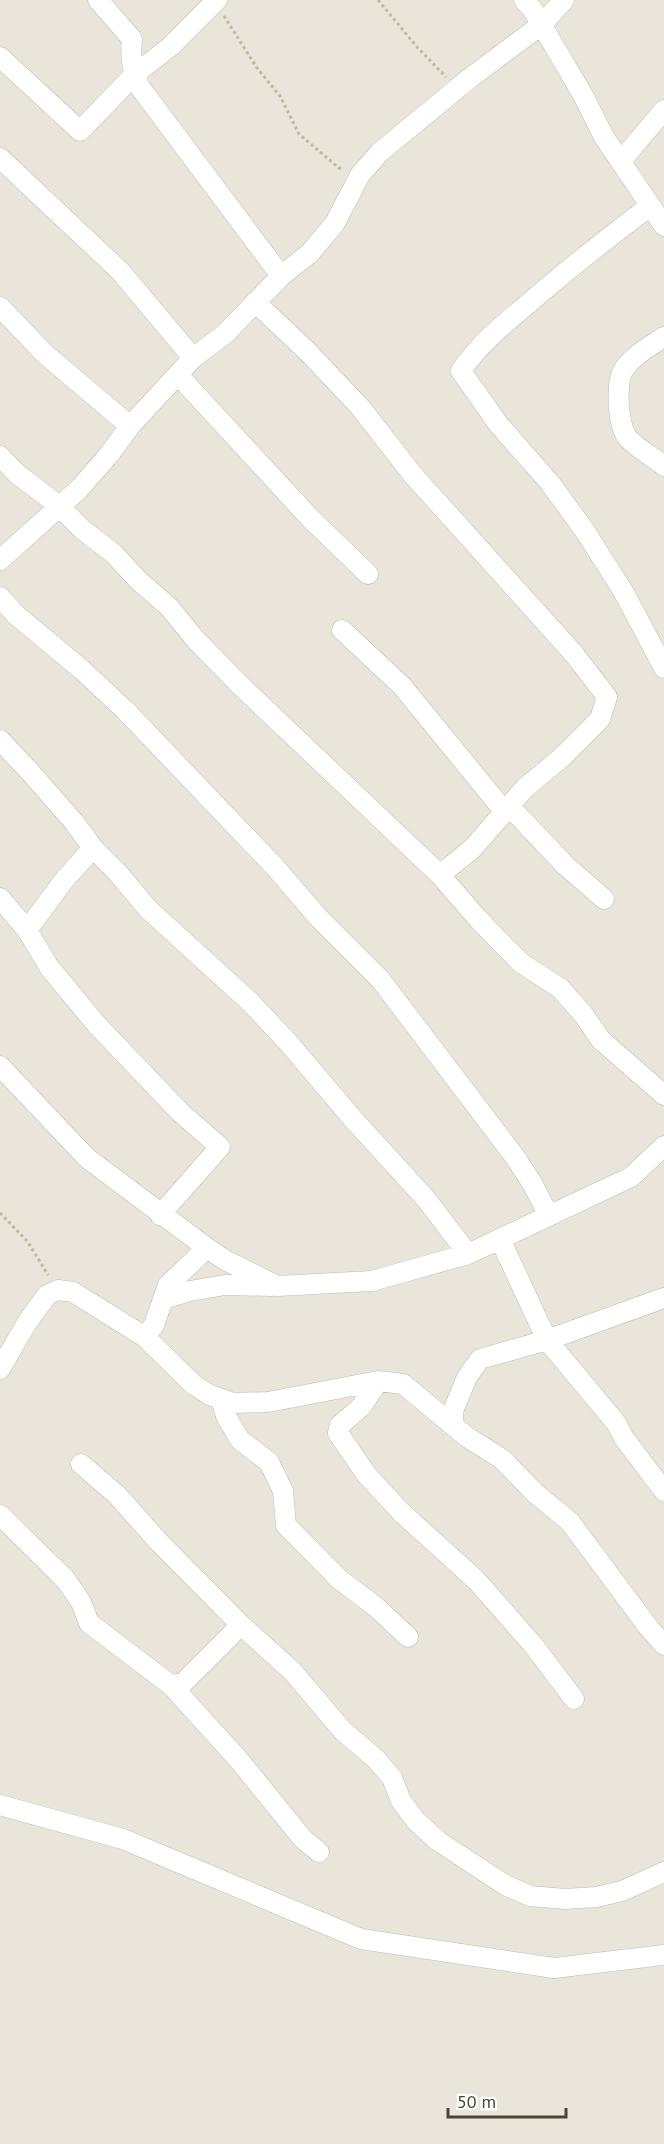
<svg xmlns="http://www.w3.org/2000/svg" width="664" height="2144" font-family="'PT Sans',sans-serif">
<rect width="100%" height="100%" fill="#f6f3ec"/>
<!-- residential -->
<path fill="#eae5da" d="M0,0H664V2144H0Z"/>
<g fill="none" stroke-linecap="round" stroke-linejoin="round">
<!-- minor casing -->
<g stroke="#c2bbae" stroke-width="21">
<path id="minor" d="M98,0L132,39C130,55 132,71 139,86L281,276
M524,0L533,10L584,97L604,137L664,226
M0,57L80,131L134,75L171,46L217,0
M0,158L120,271L193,358
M621,161L664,110
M650,206C609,237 568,269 529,303C505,323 478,345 461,371L499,425L550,483L585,531L623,591L664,668
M255,302L307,351L360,407L413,475L574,654L607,697L600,719L562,757L525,788L473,848L440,875
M0,307L45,354L130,426
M664,337C650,346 634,355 624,369C615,382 618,425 627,437C636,448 653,457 664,466
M178,375L310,518L368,574
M0,456L16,473L59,506L83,530L113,553L139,581L169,607L196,640L241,686L440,875L479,920L521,963L560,988L583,1014L601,1040L664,1095
M0,560L79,489L108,456L130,426L193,358L226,333L281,276L310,253L335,223L360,175L380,152L470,78L541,25L564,0
M0,597L16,615L81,669L125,710L274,866L318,917L380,979L515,1157L532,1183L549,1216
M342,630L402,686L504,811
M0,740L31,773L74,822L93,848L117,872L148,909L249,1001L286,1040L353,1119L426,1199L468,1254
M509,806L566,866L604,899
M0,898L27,930L49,967L97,1025L180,1112L220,1147L160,1215
M27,930L65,879L93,848
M0,1066L87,1158L207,1248
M500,1239L547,1340L616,1423L624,1438L664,1491
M163,1299L190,1291L225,1285L272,1286
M145,1337L154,1325L168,1285L207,1248L225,1260L277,1286L372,1281L468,1254L631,1177L664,1146
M0,1369L28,1321L47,1295L58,1290L73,1292L145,1337L194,1385L210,1395L233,1403L268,1402L378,1381L403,1384L467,1437L502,1459L535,1493L570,1522L649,1628L664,1645
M378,1381L361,1407L340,1425L338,1433L366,1474L401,1512L477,1581L534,1646L574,1699
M221,1399L226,1416L240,1440L269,1462L283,1491L286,1525L339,1579L376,1607L408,1637
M453,1423V1411L467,1377L480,1359L547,1340L664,1298
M81,1464L117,1495L158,1541L241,1625L293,1672L343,1731L376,1759L392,1778L401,1801L416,1821L438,1841L505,1885L530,1896L565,1899L596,1897L622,1891L664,1872
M0,1515L65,1579L81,1602L89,1623L172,1686L238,1759L303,1839L319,1852
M172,1686L184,1682L241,1625
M0,1805L123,1839L361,1939L554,1968L664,1955"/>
</g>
<!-- path -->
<path stroke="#c4b79f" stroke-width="3" stroke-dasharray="3 3" stroke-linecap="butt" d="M378,0L417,47L446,77
M224,16L257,68L280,96L299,134L339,168L344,169
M0,1213L28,1242L48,1275"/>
<!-- minor -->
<use href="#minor" stroke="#fff" stroke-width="20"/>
</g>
<!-- scale -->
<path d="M448 2108v9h118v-9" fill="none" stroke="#4b4439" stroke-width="3"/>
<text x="457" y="2108" font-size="18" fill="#4b4439" stroke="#ffffff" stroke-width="4.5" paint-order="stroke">50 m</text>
</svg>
